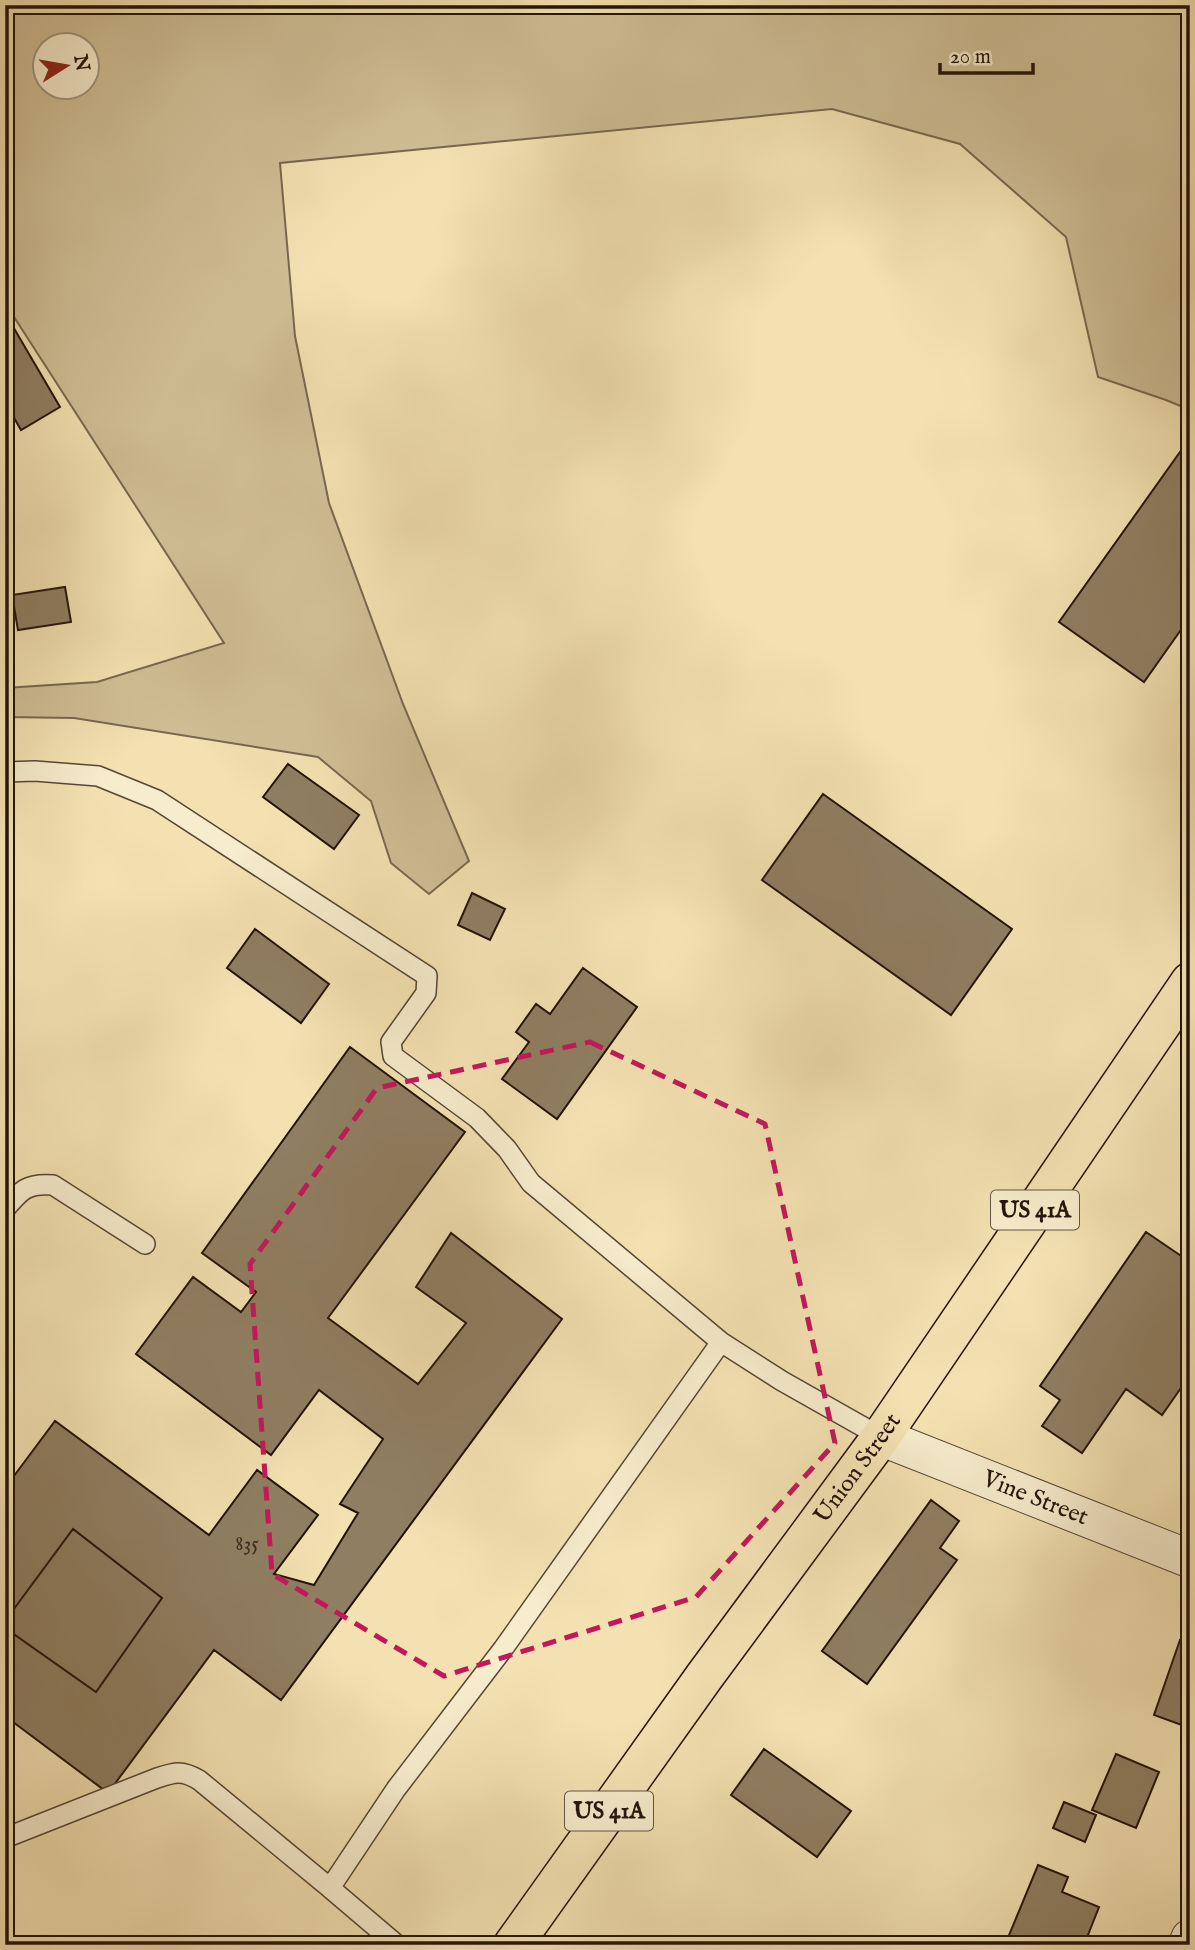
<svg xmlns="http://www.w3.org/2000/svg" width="1195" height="1950" font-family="'IM FELL English',serif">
<rect width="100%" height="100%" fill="#f3e1b1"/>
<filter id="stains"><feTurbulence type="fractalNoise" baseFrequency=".00286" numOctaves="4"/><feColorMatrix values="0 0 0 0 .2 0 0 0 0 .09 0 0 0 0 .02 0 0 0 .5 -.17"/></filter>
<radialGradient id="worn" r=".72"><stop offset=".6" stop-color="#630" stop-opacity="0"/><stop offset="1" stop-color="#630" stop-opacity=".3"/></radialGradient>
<!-- green -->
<path fill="#cfbe95" stroke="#786850" stroke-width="2" fill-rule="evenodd" d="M5,5H1190V410L1166,400L1098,377L1066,237L960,144L832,109L280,163L295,336L329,503L403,704L469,861L429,894L391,863L371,801L318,757L74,718L5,717V688L97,682L224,643L5,303ZM46,46H88V88H46Z"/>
<!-- building -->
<path fill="#8f7e61" stroke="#22130a" stroke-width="2" d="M5,313L60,407L21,430L5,402Z
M1190,438V617L1144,682L1059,622Z
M65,587L71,622L18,630L12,595Z
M288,764L359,815L334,849L263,797Z
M823,794L1012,929L951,1015L762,880Z
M472,893L505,909L490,940L458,925Z
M255,929L329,984L301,1023L227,968Z
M583,968L637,1007L557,1119L502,1079L529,1042L516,1032L536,1004L550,1014Z
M350,1047L465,1132L328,1318L418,1384L466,1323L416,1287L451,1233L562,1319L281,1700L214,1650L108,1793L5,1716V1628L96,1692L162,1598L73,1529L5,1621V1488L55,1421L209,1535L257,1470L318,1515L274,1574L314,1585L358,1513L340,1504L383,1439L319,1390L271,1455L136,1354L193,1277L241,1312L256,1292L202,1253Z
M350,1047L465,1132L328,1318L418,1384L466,1323L416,1287L451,1233L562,1319L281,1700L214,1650L108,1793L5,1716V1488L55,1421L209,1535L257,1470L318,1515L274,1574L314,1585L358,1513L340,1504L383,1439L319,1390L271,1455L136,1354L193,1277L241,1312L256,1292L202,1253Z
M1146,1232L1190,1262V1375L1162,1415L1126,1389L1082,1453L1042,1426L1060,1400L1040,1386Z
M931,1500L959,1521L940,1548L957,1560L867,1684L822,1651Z
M1180,1640L1190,1643V1728L1154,1715Z
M764,1749L851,1811L817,1857L731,1795Z
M1116,1754L1159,1772L1136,1828L1092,1810Z
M1064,1802L1096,1815L1085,1842L1053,1828Z
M1038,1865L1068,1877L1062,1892L1099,1907L1084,1945H1005Z"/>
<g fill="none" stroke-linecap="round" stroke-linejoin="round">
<!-- service casing -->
<g stroke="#564634" stroke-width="22">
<path id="service" d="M5,772L35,771L98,776L157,800L427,976L426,993L391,1042L393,1056L477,1118L507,1149L531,1183L721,1342
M5,1209C21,1190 27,1183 53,1185L145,1244
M5,1838L157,1778C175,1772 182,1770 199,1780L330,1888
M397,1945L330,1888L396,1789L503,1649L721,1342L782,1381L881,1437"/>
</g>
<!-- minor casing -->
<g stroke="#564634" stroke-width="39">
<g id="minor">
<path id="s1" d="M881,1437L1190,1559"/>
<path d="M1187,1945L1190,1938"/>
</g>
</g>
<!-- primary casing -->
<g stroke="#22130a" stroke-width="41">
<g id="primary">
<path id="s2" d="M513,1945L704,1677L881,1437L1190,982"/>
</g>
</g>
<!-- service -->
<use href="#service" stroke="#f7eccc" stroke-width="19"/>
<!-- minor -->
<use href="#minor" stroke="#f7eccc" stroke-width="37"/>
<!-- primary -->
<use href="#primary" stroke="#f3e1b1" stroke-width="38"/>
</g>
<!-- marked area -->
<path fill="none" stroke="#c2185b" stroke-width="5" stroke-dasharray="14 9" stroke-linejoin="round" d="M590,1042L765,1124L835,1443L696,1597L444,1676L272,1574L250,1264L377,1088Z"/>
<g text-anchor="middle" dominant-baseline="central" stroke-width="5" stroke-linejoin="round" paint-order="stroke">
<!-- number labels -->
<g font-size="21" fill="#3d2e20">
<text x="247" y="1544">835</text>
</g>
<!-- shield labels -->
<g fill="#f7eccc" stroke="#625444" stroke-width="2">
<rect x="991" y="1190.5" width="88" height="39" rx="5"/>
<rect x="565" y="1791.5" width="88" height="39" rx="5"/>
</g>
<g font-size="23" font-weight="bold" fill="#22130a">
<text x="1035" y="1210">US 41A</text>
<text x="609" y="1811">US 41A</text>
</g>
<!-- street labels -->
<g font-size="24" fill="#22130a" stroke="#f7eccc">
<text stroke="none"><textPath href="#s2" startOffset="588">Union Street</textPath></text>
<text stroke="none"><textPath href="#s1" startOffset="166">Vine Street</textPath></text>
</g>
</g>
<!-- margin -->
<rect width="1195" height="1950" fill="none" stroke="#f3e1b1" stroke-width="28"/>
<rect x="7" y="7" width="1181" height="1936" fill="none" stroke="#22130a" stroke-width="3.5"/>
<rect x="14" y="14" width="1167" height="1922" fill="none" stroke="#22130a" stroke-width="2"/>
<!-- north arrow -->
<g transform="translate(66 66) rotate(79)"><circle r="33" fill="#f7eccc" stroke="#a2957e" stroke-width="2"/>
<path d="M0-5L12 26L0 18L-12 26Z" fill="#8f2418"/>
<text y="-10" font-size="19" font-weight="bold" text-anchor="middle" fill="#22130a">N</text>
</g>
<!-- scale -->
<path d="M940 63v10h93v-10" fill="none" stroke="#22130a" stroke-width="3.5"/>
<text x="950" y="63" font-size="21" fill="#22130a" stroke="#f7eccc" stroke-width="5" paint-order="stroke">20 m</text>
<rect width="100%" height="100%" filter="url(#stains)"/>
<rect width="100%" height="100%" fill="url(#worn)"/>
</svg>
